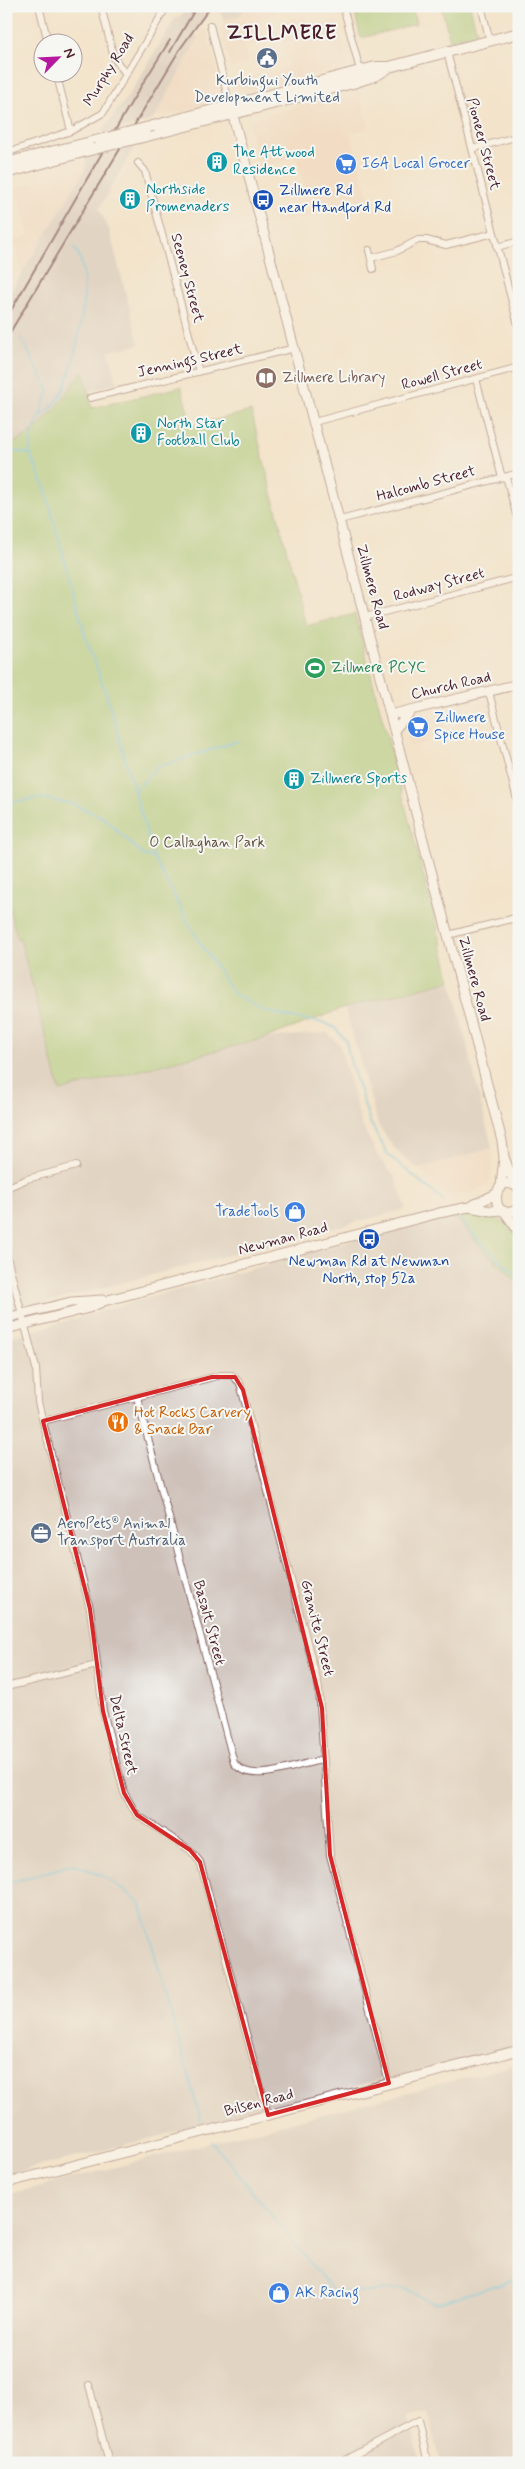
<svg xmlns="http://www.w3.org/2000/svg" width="525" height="2469" font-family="Mynerve,sans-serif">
<rect width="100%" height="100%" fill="#f6f6f2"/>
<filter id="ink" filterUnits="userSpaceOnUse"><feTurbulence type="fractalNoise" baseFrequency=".02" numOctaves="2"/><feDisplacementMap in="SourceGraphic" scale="10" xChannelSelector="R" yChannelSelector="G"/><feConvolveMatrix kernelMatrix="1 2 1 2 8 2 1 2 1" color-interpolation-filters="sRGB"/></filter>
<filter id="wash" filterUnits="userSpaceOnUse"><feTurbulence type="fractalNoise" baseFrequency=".0096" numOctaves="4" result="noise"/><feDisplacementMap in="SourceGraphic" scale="20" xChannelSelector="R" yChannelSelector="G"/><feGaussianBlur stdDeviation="1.12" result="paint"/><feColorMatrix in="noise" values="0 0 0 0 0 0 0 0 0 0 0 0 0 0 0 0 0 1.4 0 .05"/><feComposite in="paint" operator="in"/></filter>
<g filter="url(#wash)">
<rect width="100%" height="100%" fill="#f3e3cb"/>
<!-- built -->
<path fill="#f1d5bd" d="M246,6H274L276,14L258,19L264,42L244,47L248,62L231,69L221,30L224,20L240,15Z
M305,15L309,27L336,20L347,63L345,67L245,92L237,89L234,81L289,67L278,23Z
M207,30L223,95L221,99L218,102L155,118L201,31Z
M359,90L369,128L351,133L369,200L275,225L273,219L310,210L317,205L312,188L305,190L296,157L259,167L248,122L251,119Z
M85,170L22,272L14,241L29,236L16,187Z
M442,714L448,737L409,747L405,725Z
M492,1148L493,1164L490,1180L484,1187L472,1192L449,1197L418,1169Z"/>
<!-- industrial -->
<path fill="#cec1ba" d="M187,6H246L240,15L224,20L220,13L213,9L195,33L198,38L155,118L150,121L103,134L102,131L131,92L175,19L182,14Z
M136,144L99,209L109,229L139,344L109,352L117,383L88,391L82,372L40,427L18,442L6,446V299L85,170L86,157Z
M6,897L17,938H20L60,1091L265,1038L327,1033L339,1044L362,1126L381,1161L395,1177L406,1209L6,1313Z
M451,980L492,1148L418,1169L395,1149L378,1125L345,1008Z
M452,1212L484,1251L506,1270L519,1285V2045L6,2175V1338Z
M519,2064V2463H441L428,2412L408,2417L420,2463H6V2195Z"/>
<!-- green -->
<path fill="#9fc874" stroke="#747450" d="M353,6H412L416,24L361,38Z
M441,6H470L477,33L450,40Z
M83,371L92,408L181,387L192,426L251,411L306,626L355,614L451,980L345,1008L265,1038L60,1091L20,938L18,939L6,897V446C43,432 60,401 83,371Z
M470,1213C524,1220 519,1238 519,1285L506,1270L484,1251L454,1215Z"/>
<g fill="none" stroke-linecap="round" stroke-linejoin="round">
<!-- stream -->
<path stroke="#5ebcdc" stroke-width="2" d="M21,338L49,391L31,438L30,454L45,488L86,639L105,690L154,858
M41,417C50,410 58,401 63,391C76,361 96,274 74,248
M6,454L14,451L30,454
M134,792L157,767L238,741
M6,803L40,798L73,804L104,818L143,855L154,858L192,930L234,994L262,1010L288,1017L325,1023L335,1028L346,1041L351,1064L370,1122L388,1155L444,1201
M459,1218L484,1246L519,1277
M6,1884L74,1864L105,1877L140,1902L201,2121
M212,2142L333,2291L368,2292L403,2288L435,2304L519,2278"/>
</g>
</g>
<g filter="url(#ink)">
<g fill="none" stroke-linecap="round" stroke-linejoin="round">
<!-- street casing -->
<g stroke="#856463" stroke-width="8">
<path id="street" d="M39,6L48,42
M101,6L114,58L126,74
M343,6L361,74
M481,6L490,41
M210,25L230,106
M447,52L519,329
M56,72L71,131
M472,149L519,136
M6,153L71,131L103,113L167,6
M138,163L145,171L199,372
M497,247L519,241
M369,250L373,269
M371,258L397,251L418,240H426L446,245L494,233
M476,379L501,474L507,480L519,525
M90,398L295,348
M314,422L519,367
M340,520L519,473
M365,617L519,577
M489,692L519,807
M448,935L519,917
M6,1188L27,1179L76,1166
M6,1253L36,1368L38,1402L90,1609L103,1711L124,1793L137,1815L190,1850L200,1862L268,2115
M137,1397L234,1763C252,1787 299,1762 324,1760
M43,1421L221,1375H232L240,1383L319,1688L330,1855L389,2083
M6,1687L97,1665
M89,2385L109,2463
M339,2463L418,2421L428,2463"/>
</g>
<!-- secondary casing -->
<g stroke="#856463" stroke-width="11">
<path id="secondary" d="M231,108L502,1141L504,1157L501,1187
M390,715L519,684
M394,730L412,710
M504,1157L515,1186
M519,1188C489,1167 489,1229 519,1208
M469,1207L496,1194
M504,1211L519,1232
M6,1318L71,1302L102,1300
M6,1329L89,1308L104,1301L439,1213L469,1207L491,1211L501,1210
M6,2183L519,2050"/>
</g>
<!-- primary casing -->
<g stroke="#856463" stroke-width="12">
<path id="primary" d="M153,126L375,67H389L519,33
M147,136L353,83L377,75L388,68
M6,163L99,140
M6,173L94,149"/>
</g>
<!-- street -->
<use href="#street" stroke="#fff" stroke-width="6"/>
<!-- secondary -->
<use href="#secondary" stroke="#fff" stroke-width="9"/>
<!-- primary -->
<use href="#primary" stroke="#fff" stroke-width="10"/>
<!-- rail -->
<path stroke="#4a1f2b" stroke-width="2" d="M170,52L197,6
M6,319L132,101L170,40
M6,339L180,49L211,6"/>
<!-- primary-bridge casing -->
<g stroke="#856463" stroke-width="12" stroke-linecap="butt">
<path id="primary-bridge" d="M99,140L153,126
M94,149L147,136"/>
</g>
<!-- primary-bridge -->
<use href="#primary-bridge" stroke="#fff" stroke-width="10"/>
</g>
</g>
<!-- marked area -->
<path d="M0 0H525V2469H0ZM212,1377H235L243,1390L322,1708L330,1855L389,2083L268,2115L200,1862L190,1850L137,1815L124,1793L103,1711L90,1609L43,1421Z" fill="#f3e3cb" fill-opacity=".55" fill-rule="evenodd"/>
<path fill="none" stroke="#d62828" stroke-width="4" stroke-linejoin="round" d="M212,1377H235L243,1390L322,1708L330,1855L389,2083L268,2115L200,1862L190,1850L137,1815L124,1793L103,1711L90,1609L43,1421Z"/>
<!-- icons -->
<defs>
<g id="civic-disc" transform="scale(1.125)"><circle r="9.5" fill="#5c6f8a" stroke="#f6f6f2"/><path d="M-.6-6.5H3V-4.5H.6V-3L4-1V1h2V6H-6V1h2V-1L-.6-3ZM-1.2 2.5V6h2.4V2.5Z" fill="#fff"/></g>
<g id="building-disc" transform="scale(1.125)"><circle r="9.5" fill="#0f9aa8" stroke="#f6f6f2"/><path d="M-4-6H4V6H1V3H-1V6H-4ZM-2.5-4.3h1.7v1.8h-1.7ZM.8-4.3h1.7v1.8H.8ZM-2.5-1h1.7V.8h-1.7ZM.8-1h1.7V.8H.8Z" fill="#fff"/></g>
<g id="supermarket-disc" transform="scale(1.125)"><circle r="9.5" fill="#3f7fe0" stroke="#f6f6f2"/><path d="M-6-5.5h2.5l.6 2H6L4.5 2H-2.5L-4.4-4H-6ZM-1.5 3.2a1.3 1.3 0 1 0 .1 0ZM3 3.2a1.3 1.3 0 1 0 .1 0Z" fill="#fff"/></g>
<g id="bus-disc" transform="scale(1.125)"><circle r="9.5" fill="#1a4fb4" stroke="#f6f6f2"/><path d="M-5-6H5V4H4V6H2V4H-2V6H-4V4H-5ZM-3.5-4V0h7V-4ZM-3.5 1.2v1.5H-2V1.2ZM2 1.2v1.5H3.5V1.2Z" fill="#fff"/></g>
<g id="library-disc" transform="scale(1.125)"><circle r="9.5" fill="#8d6e63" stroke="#f6f6f2"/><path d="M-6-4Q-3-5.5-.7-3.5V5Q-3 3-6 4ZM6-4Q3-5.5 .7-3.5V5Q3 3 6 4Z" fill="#fff"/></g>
<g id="stadium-disc" transform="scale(1.125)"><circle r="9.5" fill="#2e9e5b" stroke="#f6f6f2"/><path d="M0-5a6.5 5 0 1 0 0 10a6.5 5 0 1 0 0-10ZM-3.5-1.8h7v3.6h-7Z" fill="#fff"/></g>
<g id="shop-disc" transform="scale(1.125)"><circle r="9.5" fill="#3f7fe0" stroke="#f6f6f2"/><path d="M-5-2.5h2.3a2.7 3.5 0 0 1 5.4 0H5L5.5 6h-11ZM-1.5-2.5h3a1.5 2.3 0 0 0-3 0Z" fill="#fff"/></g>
<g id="restaurant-disc" transform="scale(1.125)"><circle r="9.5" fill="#e8710a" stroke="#f6f6f2"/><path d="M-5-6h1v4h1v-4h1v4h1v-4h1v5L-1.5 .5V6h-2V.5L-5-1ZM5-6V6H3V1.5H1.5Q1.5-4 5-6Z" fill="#fff"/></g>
<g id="office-disc" transform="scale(1.125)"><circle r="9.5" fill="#5c6f8a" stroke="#f6f6f2"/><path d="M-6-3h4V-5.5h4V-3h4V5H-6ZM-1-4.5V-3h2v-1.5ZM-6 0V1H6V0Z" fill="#fff"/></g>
</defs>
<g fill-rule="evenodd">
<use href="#civic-disc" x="267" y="58"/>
<use href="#building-disc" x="217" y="162"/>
<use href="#supermarket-disc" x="346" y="164"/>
<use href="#building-disc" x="130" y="199"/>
<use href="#bus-disc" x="263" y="200"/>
<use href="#library-disc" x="266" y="378"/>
<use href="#building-disc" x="141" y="433"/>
<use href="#stadium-disc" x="315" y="668"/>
<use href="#supermarket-disc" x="418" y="727"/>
<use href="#building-disc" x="294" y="779"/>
<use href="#shop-disc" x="295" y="1212"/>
<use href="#bus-disc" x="369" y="1239"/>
<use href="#restaurant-disc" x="118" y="1422"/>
<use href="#office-disc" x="41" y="1533"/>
<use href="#shop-disc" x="279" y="2293"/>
</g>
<g text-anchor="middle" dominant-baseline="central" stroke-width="4" stroke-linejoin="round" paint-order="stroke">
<!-- street labels -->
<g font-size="15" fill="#4a1f2b" stroke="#f6f6f2">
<text transform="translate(109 70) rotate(-58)">Murphy Road</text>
<text transform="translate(483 144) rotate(75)">Pioneer Street</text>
<text transform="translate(187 278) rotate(75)">Seeney Street</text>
<text transform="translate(190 361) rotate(-13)">Jennings Street</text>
<text transform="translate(442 375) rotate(-15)">Rowell Street</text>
<text transform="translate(426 484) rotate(-15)">Halcomb Street</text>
<text transform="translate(439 585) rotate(-15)">Rodway Street</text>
<text transform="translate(372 587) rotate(75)">Zillmere Road</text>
<text transform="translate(451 686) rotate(-13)">Church Road</text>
<text transform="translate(474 979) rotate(75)">Zillmere Road</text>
<text transform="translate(283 1239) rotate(-15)">Newman Road</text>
<text transform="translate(209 1623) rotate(75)">Basalt Street</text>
<text transform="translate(317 1628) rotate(76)">Granite Street</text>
<text transform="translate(123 1735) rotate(77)">Delta Street</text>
<text transform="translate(259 2103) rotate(-15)">Bilsen Road</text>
</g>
<!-- service labels -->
<g font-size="15" fill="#4e5e75" stroke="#f6f6f2">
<text x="267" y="81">Kurbingui Youth<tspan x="267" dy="17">Development Limited</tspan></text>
<text x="57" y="1524" text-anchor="start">AeroPets® Animal<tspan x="57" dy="17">Transport Australia</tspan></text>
</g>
<!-- culture labels -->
<g font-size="15" fill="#0d838f" stroke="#f6f6f2" text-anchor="start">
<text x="233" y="153">The Attwood<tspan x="233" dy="17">Residence</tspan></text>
<text x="146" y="190">Northside<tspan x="146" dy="17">Promenaders</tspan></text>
<text x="157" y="424">North Star<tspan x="157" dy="17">Football Club</tspan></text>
<text x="310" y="779">Zillmere Sports</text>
</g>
<!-- shop labels -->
<g font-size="15" fill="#366cbe" stroke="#f6f6f2" text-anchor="start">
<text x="362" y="164">IGA Local Grocer</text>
<text x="434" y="718">Zillmere<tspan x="434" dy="17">Spice House</tspan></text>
<text x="279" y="1212" text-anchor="end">TradeTools</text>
<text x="295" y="2293">AK Racing</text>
</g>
<!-- transit labels -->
<g font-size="15" fill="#164399" stroke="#f6f6f2" text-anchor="start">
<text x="279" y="191">Zillmere Rd<tspan x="279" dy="17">near Handford Rd</tspan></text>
<text x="369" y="1262" text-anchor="middle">Newman Rd at Newman<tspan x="369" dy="17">North, stop 52a</tspan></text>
</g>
<!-- education labels -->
<g font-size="15" fill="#785e54" stroke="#f6f6f2" text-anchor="start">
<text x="282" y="378">Zillmere Library</text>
</g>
<!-- leisure labels -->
<g font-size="15" fill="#27864d" stroke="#f6f6f2" text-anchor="start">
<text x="331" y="668">Zillmere PCYC</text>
</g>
<!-- park labels -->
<g font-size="15" fill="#645241" stroke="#f6f6f2">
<text x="207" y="843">O Callaghan Park</text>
</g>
<!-- food labels -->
<g font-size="15" fill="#c56008" stroke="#f6f6f2" text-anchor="start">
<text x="134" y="1413">Hot Rocks Carvery<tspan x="134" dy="17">&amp; Snack Bar</tspan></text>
</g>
<!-- district labels -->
<g font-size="20" font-weight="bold" letter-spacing="1" fill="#4a1f2b" stroke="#f6f6f2">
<text x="282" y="33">ZILLMERE</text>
</g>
</g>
<!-- margin -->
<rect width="525" height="2469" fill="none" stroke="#f6f6f2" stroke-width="25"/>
<!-- north arrow -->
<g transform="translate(58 58) rotate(66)"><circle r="24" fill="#f6f6f2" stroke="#b1a0a2"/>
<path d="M0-4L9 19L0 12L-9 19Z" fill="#b5179e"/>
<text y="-8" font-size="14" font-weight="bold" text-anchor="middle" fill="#4a1f2b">N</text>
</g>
</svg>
